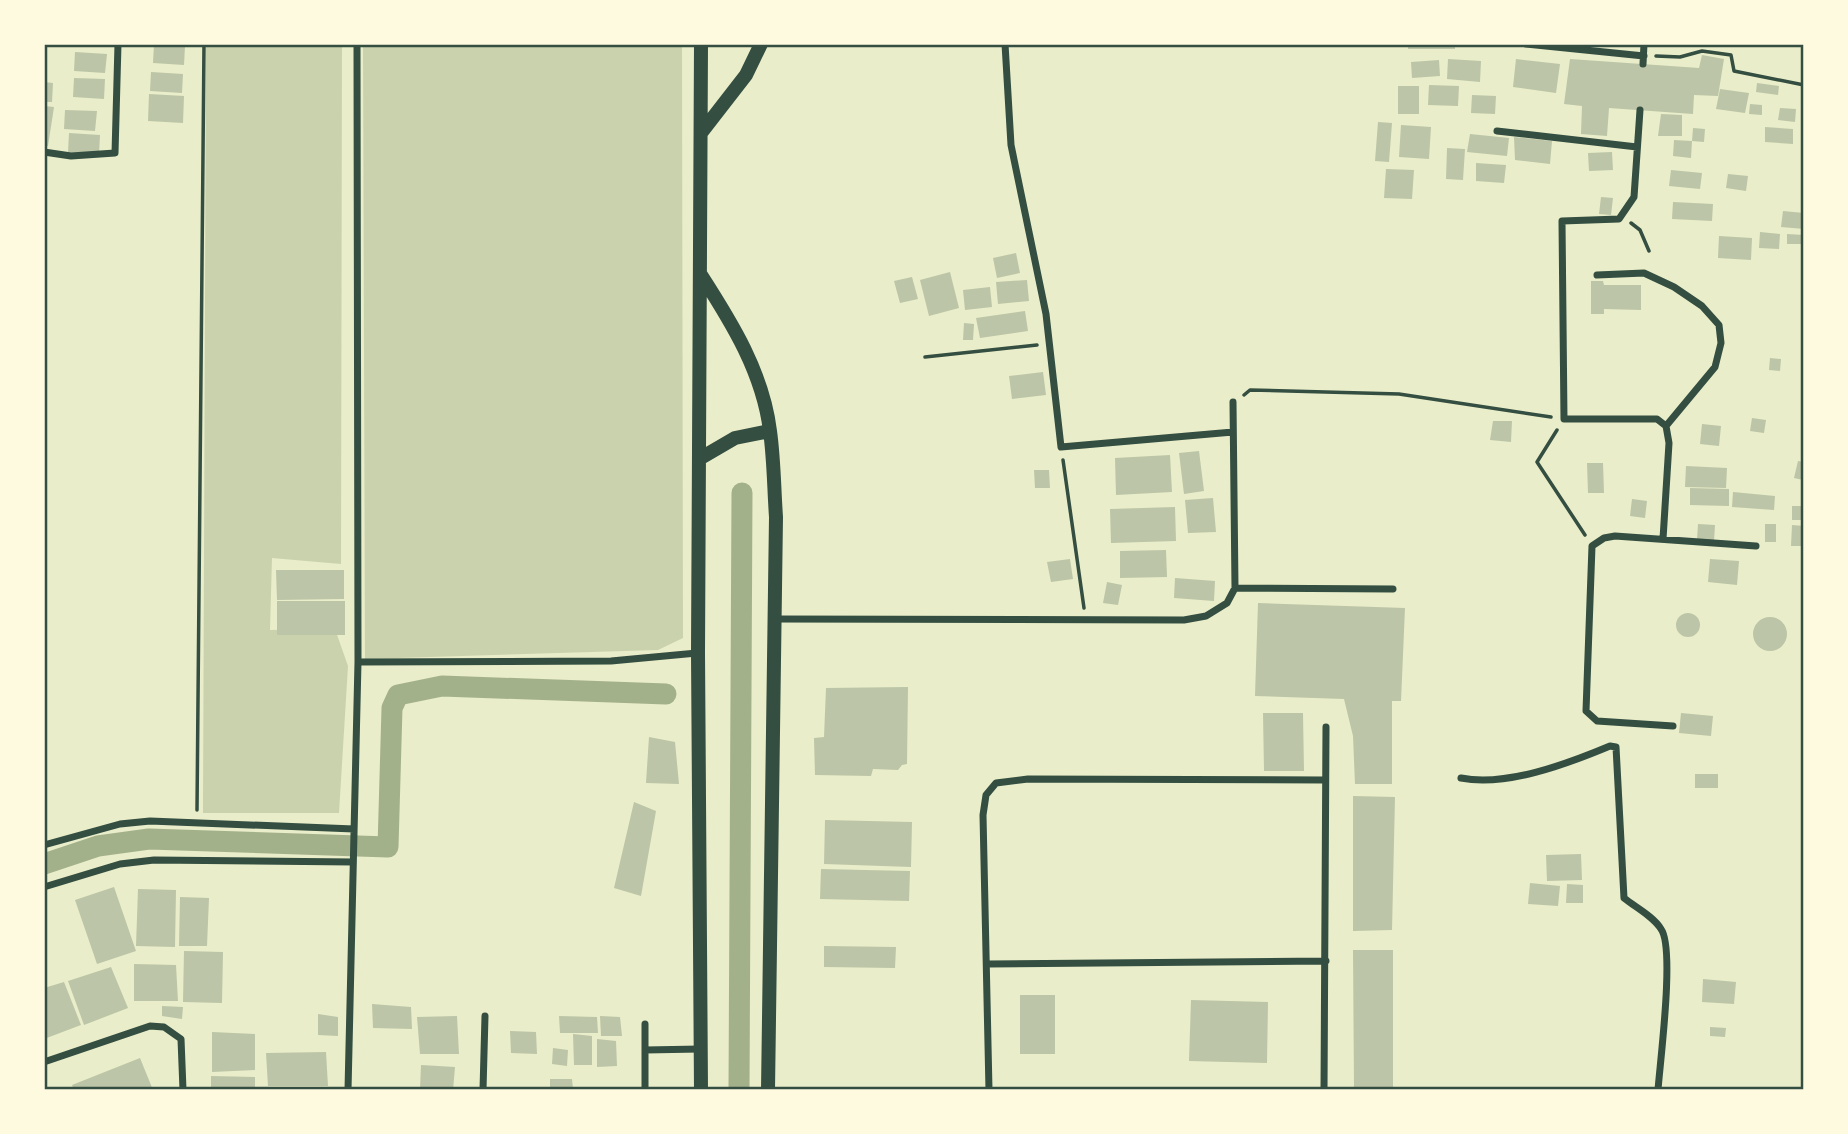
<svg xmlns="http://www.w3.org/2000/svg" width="1848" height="1134" font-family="'Titillium Web',sans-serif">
<rect width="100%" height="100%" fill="#e9edc9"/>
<!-- green -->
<path fill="#cad2ad" d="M206,44H342L341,564L272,558L270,630L335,629L348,666L339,813H203Z
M363,44H682L683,638L658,650L365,659Z"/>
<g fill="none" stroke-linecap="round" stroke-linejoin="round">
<!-- canal -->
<path stroke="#a3b18a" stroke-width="21" d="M44,864L98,846L149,839L388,847L392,708L398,695L442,686L666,694
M739,1090L742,493"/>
</g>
<!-- building -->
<path fill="#bcc5a7" d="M154,44L185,46L184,65L153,63Z
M1408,44H1455V49H1408Z
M75,52L107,54L105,73L74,71Z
M1702,55L1724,59L1718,96L1694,95L1693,114L1609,108L1607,136L1581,134L1582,106L1564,104L1570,59L1699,68Z
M1448,59L1481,61L1480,82L1447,79Z
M1516,59L1560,64L1556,93L1513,87Z
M1439,60L1440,76L1412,78L1411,62Z
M151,72L183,74L182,93L150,91Z
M74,78L105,79L104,99L73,97Z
M44,82L53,83L52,102H44Z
M1757,83L1779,86L1778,95L1756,92Z
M1429,85L1459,86L1458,106L1428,105Z
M1398,86H1419V114H1398Z
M1720,89L1749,93L1745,113L1716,109Z
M149,94L184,96L183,123L148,121Z
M1472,95L1496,96L1495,114L1471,113Z
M1750,104L1762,105V115L1749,114Z
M44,106L54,107L48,146H44Z
M1780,108L1796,109L1795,122L1778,120Z
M65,110L97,111L95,131L64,129Z
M1661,114L1682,115V136H1658Z
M1378,122L1392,123L1389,162L1375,161Z
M1401,125L1431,127L1429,159L1399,157Z
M1765,127L1793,129V144L1765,142Z
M1693,128L1705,129L1704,142L1692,141Z
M69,133L100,135L99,154L68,153Z
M1470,134L1509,138L1507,156L1467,152Z
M1514,137L1552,141L1550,164L1515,160Z
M1674,140L1692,141L1691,158L1673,156Z
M1447,148L1465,149L1463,180L1446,179Z
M1612,152L1613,170L1589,171L1588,153Z
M1476,163L1506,165L1504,183L1476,181Z
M1386,169L1414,170L1412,199L1384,198Z
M1671,170L1702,173L1700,189L1669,186Z
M1728,174L1748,176L1746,191L1726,188Z
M1601,197L1613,198L1611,215L1599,214Z
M1673,202L1713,204L1712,221L1672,219Z
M1783,211L1804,213V229L1781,227Z
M1760,232L1780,234L1779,249L1759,248Z
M1787,234L1804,235V244H1787Z
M1719,236L1752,238L1751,260L1718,258Z
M1016,253L1020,273L997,278L993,258Z
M950,272L959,308L929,316L920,280Z
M912,277L918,299L900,303L894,281Z
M1027,280L1029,301L998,304L996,282Z
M1591,281H1603L1604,285H1641V310L1604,309V314H1591Z
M990,287L992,307L965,310L963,290Z
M1025,311L1028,331L980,338L976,318Z
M964,323L974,324L973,340H963Z
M1770,358L1781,359L1780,371L1769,370Z
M1043,372L1046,395L1012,399L1009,376Z
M1752,418L1766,420L1764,433L1750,431Z
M1493,421H1512L1511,442L1490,440Z
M1702,424L1721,426L1719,446L1700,444Z
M1199,451L1204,491L1184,494L1179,453Z
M1170,455L1172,492L1116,495L1115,458Z
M1798,461L1804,462L1803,480L1794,478Z
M1587,463H1603L1604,493H1588Z
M1686,466L1727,468L1726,488L1685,487Z
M1034,470H1049L1050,488H1035Z
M1690,488L1729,489V506L1690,505Z
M1733,492L1775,496L1774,510L1732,507Z
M1213,498L1216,532L1188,533L1185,500Z
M1632,499L1647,501L1645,518L1630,516Z
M1792,506H1803V520H1792Z
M1175,507L1176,541L1111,543L1110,509Z
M1698,524L1715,525L1714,541L1697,540Z
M1765,524H1776V542H1765Z
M1792,525L1804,526V546H1791Z
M1166,550L1167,577L1120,578V551Z
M1070,559L1073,579L1051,582L1047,562Z
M1710,559L1739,561L1737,585L1708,582Z
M276,570H344V599L277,600Z
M1175,578L1215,581L1214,601L1174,598Z
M1107,582L1122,585L1118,605L1103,603Z
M277,601H345V635H277Z
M1258,603L1405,608L1401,701H1392V784H1355L1353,736L1344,699L1255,696Z
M1676 625a12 12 0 1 1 24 0a12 12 0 1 1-24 0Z
M1753 634a17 17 0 1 1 34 0a17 17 0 1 1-34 0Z
M908,687L907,764L902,765L898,770L873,769L871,776L815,775L814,738L824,737L826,688Z
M1263,713H1303L1304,771H1264Z
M1681,713L1713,716L1711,736L1679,733Z
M649,737L675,742L679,784L646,783Z
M1695,774H1718V788H1695Z
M1353,796L1395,797L1392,930L1353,931Z
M634,802L656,811L641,896L614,888Z
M825,820L912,822L911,867L824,864Z
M1581,854L1582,880L1547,881L1546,855Z
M821,869L910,871L909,901L820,899Z
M1530,883L1560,886L1558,906L1528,904Z
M1567,884L1583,885V903H1566Z
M114,887L136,951L97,964L75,900Z
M138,889L176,890L175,947L136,946Z
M180,897L209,898L207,946H179Z
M824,946L896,947L895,968L824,967Z
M1353,950H1393V1090H1354Z
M184,951L223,952L222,1003L183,1002Z
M134,964L176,965L178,1001H134Z
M111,967L128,1008L84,1025L68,981Z
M1703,979L1736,982L1734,1004L1702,1002Z
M64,982L81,1025L44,1039V988Z
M1020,995H1055V1054H1020Z
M1191,1000L1268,1002L1267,1063L1189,1061Z
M372,1004L411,1007L412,1029L373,1028Z
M162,1006L183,1007L182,1019L162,1016Z
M318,1014L338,1017V1036L318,1035Z
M457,1016L459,1054H420L417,1017Z
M559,1016L597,1017L598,1033H560Z
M600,1016L620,1017L622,1036H601Z
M1710,1027L1726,1028L1725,1037L1710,1036Z
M510,1031L536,1032L537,1054L511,1053Z
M212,1032L255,1034V1070L212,1072Z
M573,1034L592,1036V1065H574Z
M597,1039L616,1041L617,1066L597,1067Z
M553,1048L568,1050L567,1066L552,1064Z
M326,1052L328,1086H268L266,1053Z
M140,1058L153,1090H74L72,1085Z
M421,1065L455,1067L453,1090H420Z
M211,1076L255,1077V1090H211Z
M550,1079H572L573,1089L550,1090Z"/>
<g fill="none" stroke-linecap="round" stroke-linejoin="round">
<!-- path -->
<path stroke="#344e41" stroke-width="3.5" d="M1656,56L1680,57L1702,51L1731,55L1734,71L1804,85
M1631,223L1640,230L1649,251
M925,357L1037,345
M1244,395L1250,390L1399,394L1551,417
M1557,430L1537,462L1585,535
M1063,460L1084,608
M197,810L204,44"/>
<!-- minor -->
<path stroke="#344e41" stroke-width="7" d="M357,44L358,662
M1005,44L1011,145L1046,314L1061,447L1233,432
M1526,44L1644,56
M1643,64L1644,44
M1640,110L1634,197L1619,219L1562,221L1564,419H1657L1666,426L1669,443L1663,539
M1497,131L1637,147
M44,152L71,156L115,153L118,44
M1597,275L1644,273L1674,287L1702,306L1719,325L1721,343L1715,367L1666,426
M1235,588L1393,589
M775,619L1184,620L1206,616L1227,603L1235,588L1233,402
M1673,726L1597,721L1586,711L1592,546L1604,538L1615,536L1756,546
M1461,778C1506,787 1567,764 1610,746L1616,747L1624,898C1635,907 1653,916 1661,929C1675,948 1660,1062 1658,1090
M44,845L120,824L150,821L354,829
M44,887L120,864L154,860L353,862
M988,964L1326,961
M645,1050L700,1049
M44,1062L150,1026L164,1027L181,1039L183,1090
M348,1090L358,662L611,661L697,653
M483,1090L485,1016
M645,1090V1024
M989,1090L983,815L986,795L996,783L1028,779L1325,780
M1324,1090L1326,727"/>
<!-- secondary -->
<path stroke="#344e41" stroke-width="14" d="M701,44L698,653L701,1090
M701,133L746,75L761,44
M701,275C732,323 763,373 770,431C774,460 774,489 776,517L768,1090
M699,459L735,438L770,431"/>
</g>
<!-- border -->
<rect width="1848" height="1134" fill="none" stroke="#fefae0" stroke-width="91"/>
<rect x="46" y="46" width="1756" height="1042" fill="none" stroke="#344e41" stroke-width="2.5"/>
</svg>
